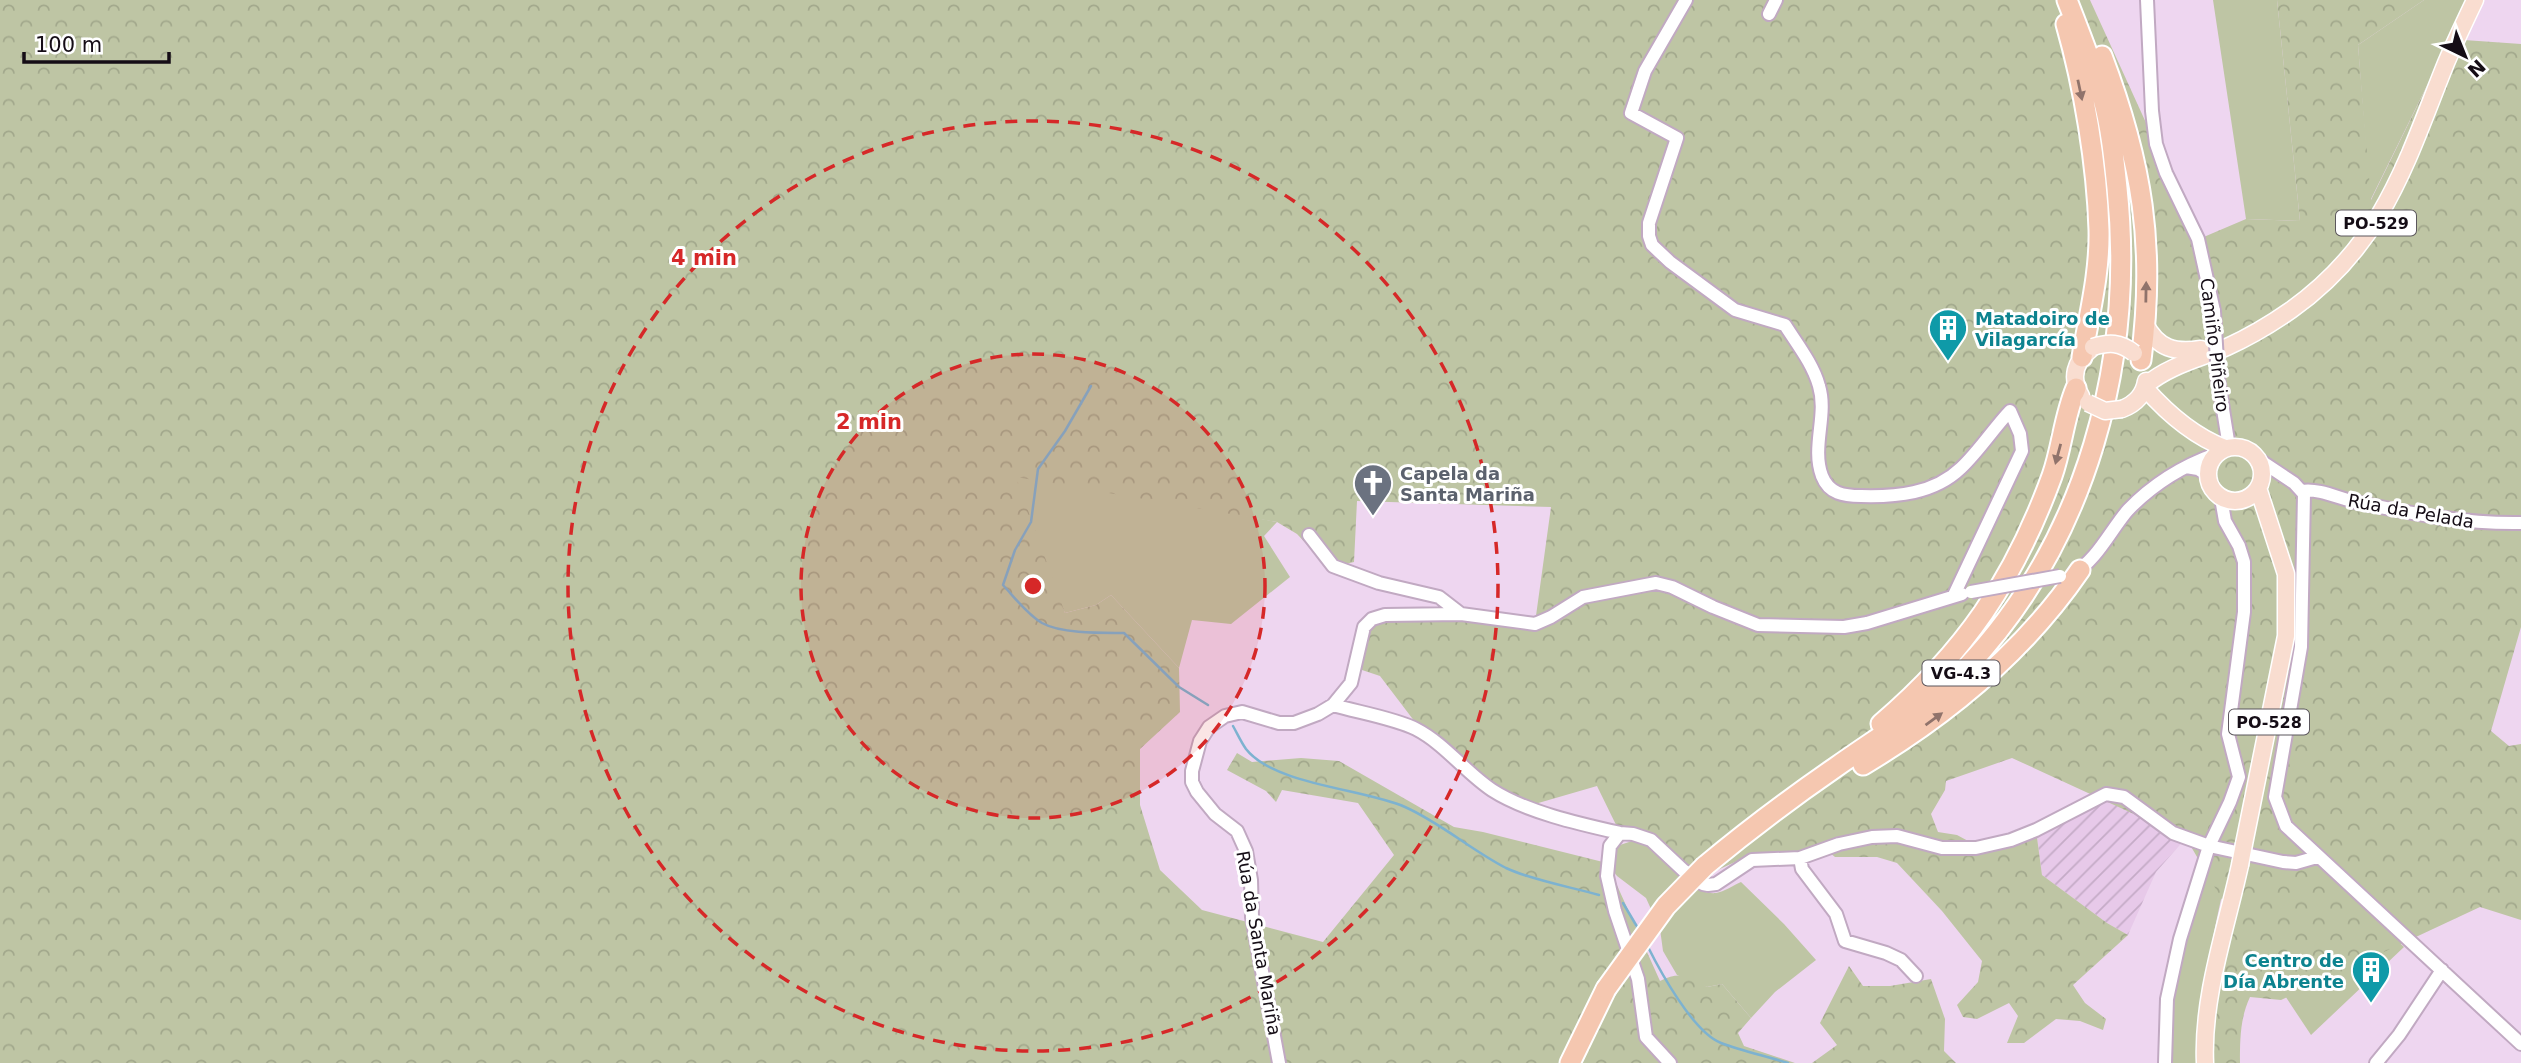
<svg xmlns="http://www.w3.org/2000/svg" width="2521" height="1063" font-family="'DejaVu Sans',sans-serif">
<defs>
<pattern id="industrial-furrows" width="10" height="10" patternUnits="userSpaceOnUse" patternTransform="scale(1.75)"><rect width="10" height="10" fill="#e7c9e9"/><path d="M-1 1l2-2M0 10L10 0M9 11l2-2" fill="none" stroke="#c5abc7"/></pattern>
<pattern id="forest-crowns" width="20" height="18" patternUnits="userSpaceOnUse" patternTransform="scale(1.75)"><rect width="20" height="18" fill="#bec5a4"/><path d="M2 6a3 3 0 1 1 6 0M12 15a3 3 0 1 1 6 0" fill="none" stroke="#a2a88c"/></pattern>
</defs>
<rect width="100%" height="100%" fill="#eed6f0"/>
<!-- industrial -->
<path fill="url(#industrial-furrows)" d="M2106,794L2186,838L2156,872L2128,935L2107,923L2042,875L2036,830Z"/>
<!-- green -->
<path fill="#bec5a4" d="M2213,0H2277L2300,221L2246,219Z
M2424,0H2466L2450,39L2370,201L2358,45Z
M1014,472L1277,522L1264,536L1290,577L1231,624L1192,620L1179,668L1111,595L1096,605L1065,613L1010,492Z
M1635,840C1663,850 1687,896 1716,893C1724,892 1734,885 1741,882L1784,924L1816,960L1775,992L1751,1018L1722,984L1707,987L1677,975L1663,951L1660,929L1646,898L1617,876L1607,863L1614,847Z
M2231,857C2214,927 2200,990 2201,1063H2163L2164,1042L2197,879Z
M2315,865L2404,947L2311,1035L2238,925Z"/>
<!-- forest -->
<path fill="url(#forest-crowns)" d="M0,0H2090L2199,239L2246,219L2300,221L2277,0H2424L2358,45L2371,200L2450,39L2521,44V627L2491,731L2509,746L2521,744V920L2480,907L2281,1000L2250,997C2240,1018 2240,1040 2240,1063H2214C2209,1016 2225,967 2235,922L2186,838L2012,758L1946,781L1945,790L1931,814L1938,832L1957,835L1970,842L2036,830L2042,875L2107,923L2128,935L2073,985L2085,1003L2106,1019L2103,1030L2080,1021L2056,1019L2024,1043H2007L2018,1016L2009,1003L1977,1019L1963,1017L1957,1005L1978,982L1982,961L1942,911L1897,863L1877,857H1835L1825,849L1789,856L1757,852L1711,873L1683,870L1651,840L1620,833L1597,786L1528,806L1493,791L1415,722L1380,676L1356,668L1364,627L1385,615L1535,623L1551,507L1357,501L1354,562L1329,568L1297,534L1277,522L1016,477L1065,613L1096,605L1111,595L1179,668L1180,712L1140,749V805L1160,870L1202,910L1323,942L1394,855L1358,803L1282,790L1276,802L1266,791L1227,770L1237,753L1252,762L1301,758L1339,761L1454,827L1483,832L1607,863L1660,981C1680,971 1690,976 1707,987L1722,984L1751,1018L1738,1033L1744,1046L1795,1063H0Z
M1849,966L1863,986H1890L1931,979L1945,1019L1944,1051L1956,1063H1812L1837,1045L1820,1023Z"/>
<g fill="none" stroke-linecap="round" stroke-linejoin="round">
<!-- stream -->
<path stroke="#7db2d0" stroke-width="2.5" d="M1091,386L1065,431L1038,469L1031,522L1015,550L1003,585C1015,598 1027,614 1042,623C1062,634 1101,633 1124,633L1179,687L1208,705
M1233,726C1237,733 1241,742 1246,749C1274,785 1365,789 1405,807C1441,823 1471,850 1506,868C1531,880 1571,887 1599,895
M1623,903L1639,930
M1647,945C1660,971 1693,1032 1721,1043C1742,1051 1766,1056 1788,1063"/>
<!-- minor casing -->
<g stroke="#c1a9c2" stroke-width="16">
<path id="minor" d="M1686,0L1645,71L1631,113L1677,138L1649,223V236L1652,245L1670,262L1735,310L1785,325C1797,344 1813,364 1819,386C1828,415 1811,447 1822,476C1829,494 1844,496 1861,496C1896,497 1934,494 1961,468C1979,451 1993,429 2010,411L2020,434L2022,451L1954,595
M2147,0L2152,111L2156,144L2166,173L2198,239L2214,311
M1769,14L1776,0
M2218,378L2229,447
M2258,459L2294,483L2304,494L2301,647L2275,797L2286,826L2521,1044
M2186,467L2198,469L2208,475
M2302,491C2320,488 2342,500 2360,503C2415,514 2465,524 2521,523
M1309,535L1333,566L1379,583L1439,597L1461,614
M2074,572C2095,563 2112,528 2128,510C2153,484 2182,466 2216,454
M1620,833C1580,824 1526,812 1492,790C1465,772 1445,744 1416,729C1394,718 1357,712 1333,705L1351,683L1364,627L1372,619L1385,615L1461,614L1535,624L1551,617L1583,597L1656,583L1672,587L1713,607L1758,625L1844,627L1867,623L1962,594
M1800,858L1802,869L1836,914L1845,941L1886,953L1901,960L1916,976
M1279,1063L1252,917L1251,880L1246,851L1237,831L1215,814L1197,792L1192,782V771L1200,741L1209,727L1225,716L1242,712L1279,723H1294L1318,714L1333,705
M1670,1063L1646,1037L1638,979L1615,911L1607,876L1610,846L1620,833L1633,834L1651,840L1683,870L1703,884L1708,885L1716,884L1752,860L1800,858L1839,844L1872,837L1897,836L1942,848H1976L2011,840L2036,830L2106,794L2124,797L2173,833L2209,846L2283,862L2296,863L2317,857
M2165,1063L2167,999L2180,939L2209,846L2230,802L2239,777L2228,734L2244,612V562L2239,546L2225,521L2222,504L2223,498
M2376,1063L2399,1035L2442,970"/>
</g>
<!-- major casing -->
<g stroke="#fff" stroke-width="19">
<path id="major" d="M2145,324C2158,349 2175,353 2201,349
M2146,385C2170,365 2199,359 2227,347C2249,337 2271,324 2291,310C2384,244 2406,162 2446,63C2455,42 2465,21 2475,0
M2145,388C2168,414 2193,436 2225,448
M2081,396C2070,378 2075,361 2091,349
M2122,409C2135,404 2144,395 2146,381
M2208 474a27 27 0 1 1 54 0a27 27 0 1 1-54 0Z
M2244,844L2286,636V574L2258,488
M2205,1063C2202,997 2226,929 2240,865"/>
</g>
<!-- highway casing -->
<g stroke="#fff" stroke-width="23">
<path id="highway" d="M2066,24C2084,87 2097,165 2099,230C2100,273 2089,315 2082,357
M2102,56C2142,162 2156,246 2141,360
M1881,724C1965,652 2014,580 2052,476C2062,448 2064,416 2076,388
M1863,765C1947,715 2024,652 2080,570
M1705,866C1747,831 1791,798 1836,767C1881,735 1928,708 1966,668C2087,540 2135,361 2117,188C2114,159 2111,128 2103,99C2093,66 2080,33 2067,0
M1570,1063L1606,989"/>
</g>
<!-- minor -->
<use href="#minor" stroke="#fff" stroke-width="12"/>
<!-- major -->
<use href="#major" stroke="#f9ddd0" stroke-width="16"/>
<!-- highway -->
<use href="#highway" stroke="#f5c7b0" stroke-width="19"/>
<!-- minor-bridge casing -->
<g stroke="#c1a9c2" stroke-width="16" stroke-linecap="butt">
<path id="minor-bridge" d="M2214,311L2218,378
M1971,592L2060,576"/>
</g>
<!-- major-bridge casing -->
<g stroke="#fff" stroke-width="19" stroke-linecap="butt">
<path id="major-bridge" d="M2093,347C2109,342 2120,342 2134,353
M2088,403L2105,411L2122,409
M2240,865L2244,844"/>
</g>
<!-- highway-bridge casing -->
<g stroke="#fff" stroke-width="23" stroke-linecap="butt">
<path id="highway-bridge" d="M1606,989L1666,906L1705,866"/>
</g>
<!-- minor-bridge -->
<use href="#minor-bridge" stroke="#fff" stroke-width="12"/>
<!-- major-bridge -->
<use href="#major-bridge" stroke="#f9ddd0" stroke-width="16"/>
<!-- highway-bridge -->
<use href="#highway-bridge" stroke="#f5c7b0" stroke-width="19"/>
</g>
<!-- one-way arrows -->
<defs><path id="oneway-solid" d="M-6-.8H1V-3.2L6.5 0L1 3.2V.8H-6Z" transform="scale(1.75)"/></defs>
<g fill="#90736b">
<use href="#oneway-solid" transform="translate(2080 90) rotate(78)"/>
<use href="#oneway-solid" transform="translate(2146 292) rotate(-89)"/>
<use href="#oneway-solid" transform="translate(2058 454) rotate(105)"/>
<use href="#oneway-solid" transform="translate(1934 719) rotate(-36)"/>
</g>
<!-- distance rings -->
<circle cx="1033" cy="586" r="232" fill="#d62828" fill-opacity=".12"/>
<g fill="none" stroke="#d62828" stroke-width="3.5" stroke-dasharray="12 9">
<circle cx="1033" cy="586" r="232"/>
<circle cx="1033" cy="586" r="465"/>
</g>
<!-- icons -->
<defs>
<g id="building-pin" transform="scale(2.0125)"><path d="M0 17L-7.5 6A9.5 9.5 0 1 1 7.5 6Z" fill="#0f9aa8" stroke="#fff"/><path d="M-4-6H4V6H1V3H-1V6H-4ZM-2.5-4.3h1.7v1.8h-1.7ZM.8-4.3h1.7v1.8H.8ZM-2.5-1h1.7V.8h-1.7ZM.8-1h1.7V.8H.8Z" fill="#fff"/></g>
<g id="church-pin" transform="scale(2.0125)"><path d="M0 17L-7.5 6A9.5 9.5 0 1 1 7.5 6Z" fill="#6b7280" stroke="#fff"/><path d="M-1.2-6h2.4v3.5h3.3v2.4h-3.3V6h-2.4V-.1h-3.3v-2.4h3.3Z" fill="#fff"/></g>
</defs>
<g fill-rule="evenodd">
<use href="#building-pin" x="1948" y="328"/>
<use href="#church-pin" x="1373" y="483"/>
<use href="#building-pin" x="2371" y="970"/>
</g>
<g text-anchor="middle" dominant-baseline="central" stroke-width="6" stroke-linejoin="round" paint-order="stroke">
<!-- shield labels -->
<g fill="#fff" stroke="#5b565c" stroke-width="2">
<rect x="2336" y="210.5" width="80" height="25" rx="5"/>
<rect x="1922.5" y="660.5" width="77" height="25" rx="5"/>
<rect x="2229" y="709.5" width="80" height="25" rx="5"/>
</g>
<g font-size="16" font-weight="bold" fill="#150d16">
<text x="2376" y="223">PO-529</text>
<text x="1961" y="673">VG-4.3</text>
<text x="2269" y="722">PO-528</text>
</g>
<!-- culture labels -->
<g font-size="18" font-weight="bold" fill="#0d838f" stroke="#fff" text-anchor="start">
<text x="1975" y="318">Matadoiro de<tspan x="1975" dy="21">Vilagarcía</tspan></text>
<text x="2344" y="960" text-anchor="end">Centro de<tspan x="2344" dy="21">Día Abrente</tspan></text>
</g>
<!-- street labels -->
<g font-size="18" fill="#150d16" stroke="#fff">
<text transform="translate(2215 345) rotate(83)">Camiño Piñeiro</text>
<text transform="translate(2411 511) rotate(10)">Rúa da Pelada</text>
<text transform="translate(1259 943) rotate(80)">Rúa da Santa Mariña</text>
</g>
<!-- worship labels -->
<g font-size="18" font-weight="bold" fill="#5b616d" stroke="#fff" text-anchor="start">
<text x="1400" y="473">Capela da<tspan x="1400" dy="21">Santa Mariña</tspan></text>
</g>
</g>
<circle cx="1033" cy="586" r="10" fill="#d62828" stroke="#fff" stroke-width="3.5"/>
<g font-size="21" text-anchor="middle" font-weight="bold" fill="#d62828" stroke="#fff" stroke-width="6" stroke-linejoin="round" paint-order="stroke">
<text x="704" y="265">4 min</text>
<text x="869" y="429">2 min</text>
</g>
<!-- north arrow -->
<g transform="translate(2465 56) rotate(137)" stroke="#ffffff" stroke-width="5" paint-order="stroke">
<path d="M0-5L12 26L0 18L-12 26Z" fill="#150d16"/>
<text y="-10" font-size="19" font-weight="bold" text-anchor="middle" fill="#150d16">N</text>
</g>
<!-- scale -->
<path d="M24 52v10h145v-10" fill="none" stroke="#150d16" stroke-width="3.5"/>
<text x="35" y="52" font-size="21" fill="#150d16" stroke="#ffffff" stroke-width="5" paint-order="stroke">100 m</text>
</svg>
